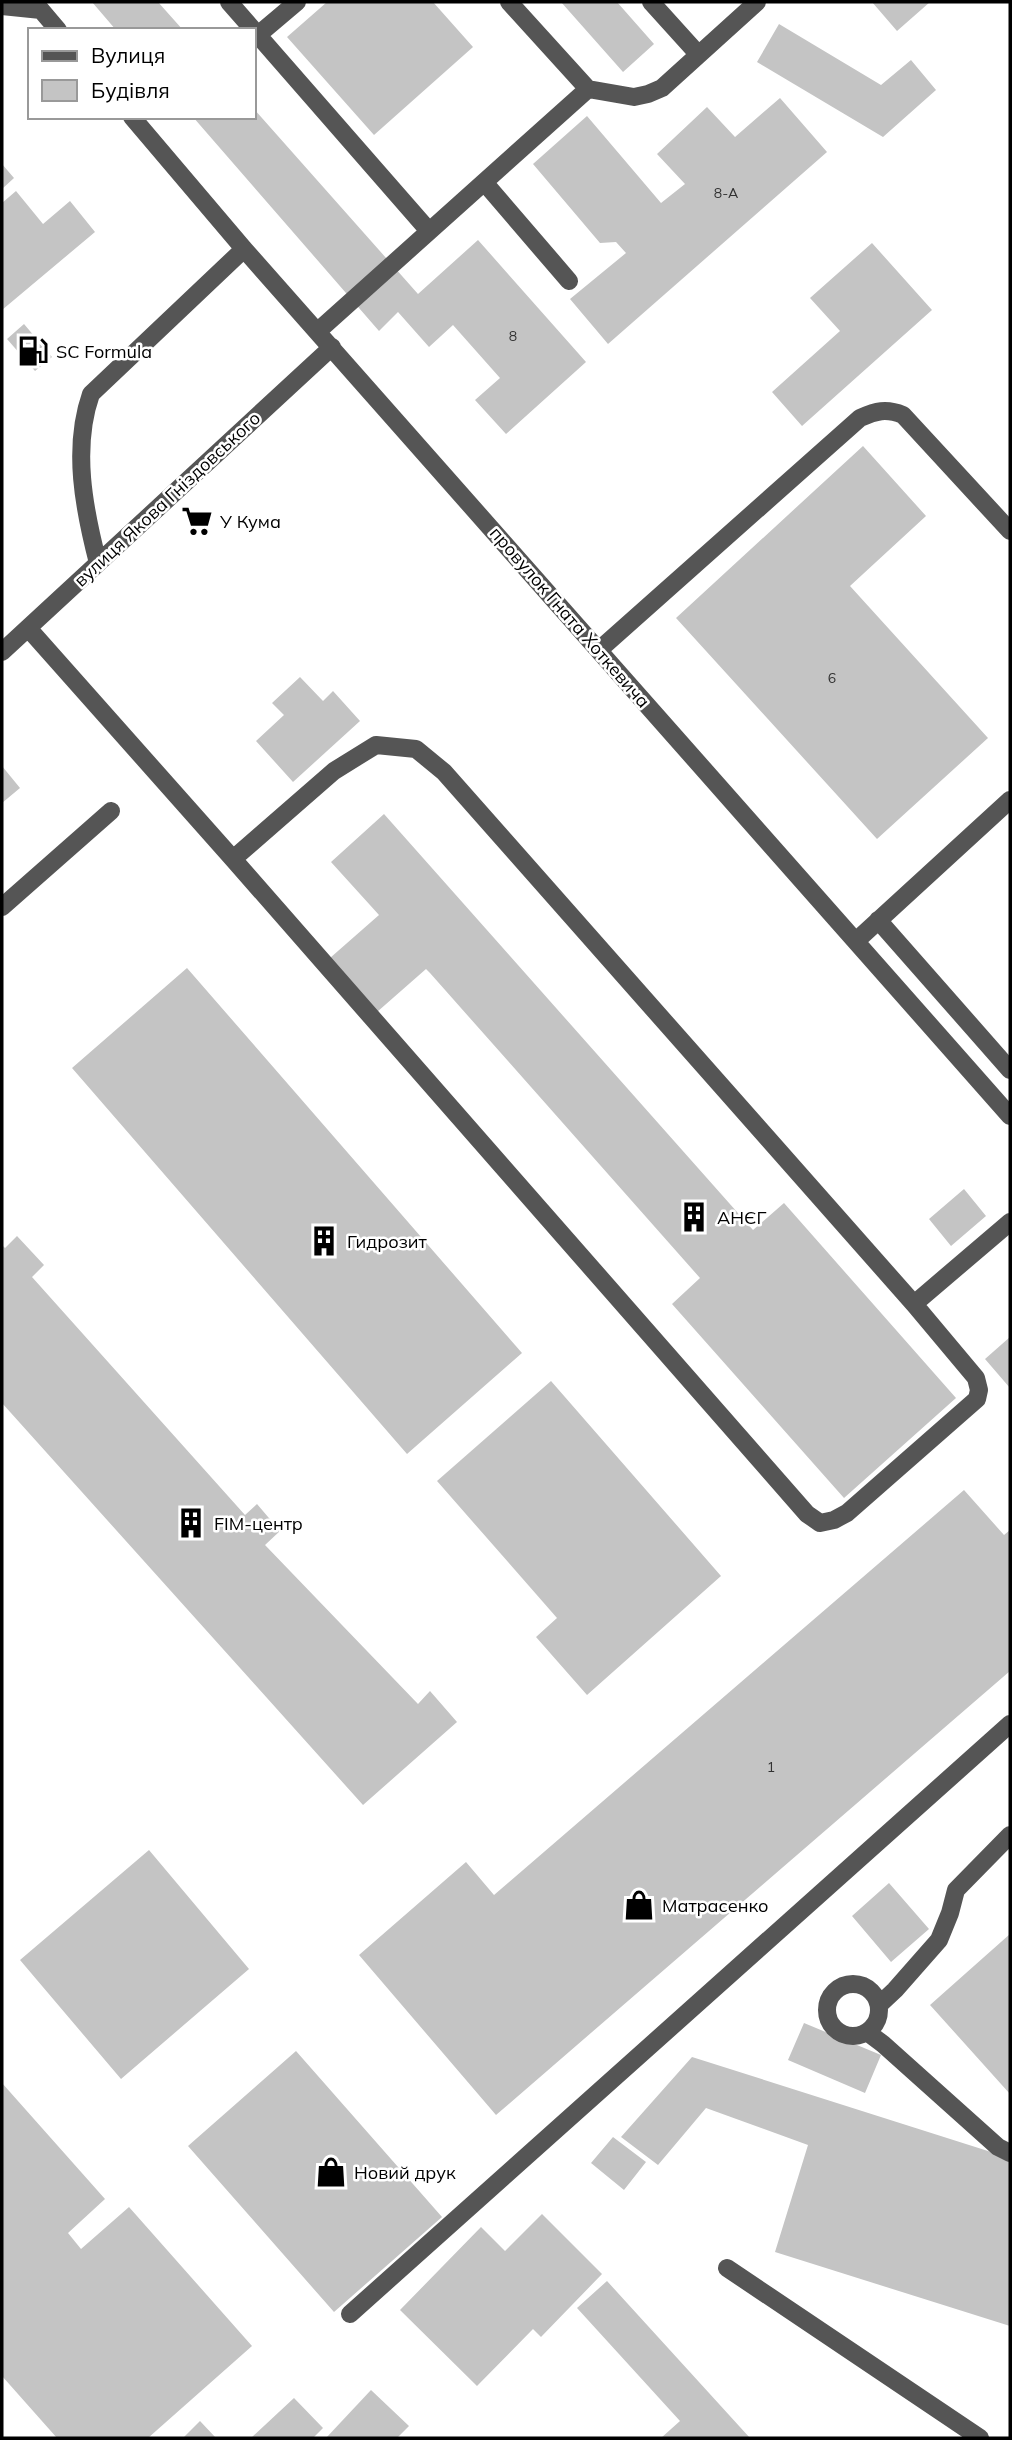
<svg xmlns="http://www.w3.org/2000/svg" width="1012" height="2440" font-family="Mulish,sans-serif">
<rect width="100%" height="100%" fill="#fff"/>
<!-- building -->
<path fill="#c4c4c4" d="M92,2H158L183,30H116Z
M327,2H433L473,47L374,135L287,37Z
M561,2H617L654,44L623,72Z
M872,2H930L897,31Z
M779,24L881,85L911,60L936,90L883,137L757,62Z
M780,98L827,152L608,344L570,299L626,253L616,242L600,243L533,164L587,116L661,203L685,184L657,154L707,107L735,137Z
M254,109L418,294L478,240L586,362L506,434L475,400L500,378L453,325L429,347L398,312L379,331L193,117H254Z
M2,164L14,178L2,189Z
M16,191L43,224L70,201L95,232L2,310V203Z
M872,243L932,310L802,426L772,392L840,331L810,298Z
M24,324L52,357L35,371L7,339Z
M863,446L926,516L850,586L988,738L877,839L676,618Z
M300,677L323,701L333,691L360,721L293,782L256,741L284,715L272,703Z
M2,766L20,788L2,803Z
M384,814L753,1230L784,1203L956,1398L844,1498L672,1304L700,1278L430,973L426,969L377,1012L330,958L379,915L331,862Z
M187,968L522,1353L407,1454L72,1068Z
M964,1189L986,1216L951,1246L929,1219Z
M17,1236L44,1265L32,1277L245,1515L257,1504L280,1531L265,1545L418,1704L430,1691L457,1722L363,1805L2,1403V1245L5,1248Z
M1010,1337V1388L985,1359Z
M551,1381L721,1576L587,1695L536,1637L557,1618L437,1481Z
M964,1490L1004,1535L1010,1530V1671L496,2115L359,1955L466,1862L494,1895Z
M149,1850L249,1969L121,2079L20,1960Z
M889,1883L929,1929L891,1962L852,1916Z
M1010,1934V2094L930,2005Z
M804,2023L881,2055L865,2093L788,2060Z
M296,2051L442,2217L334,2312L188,2146Z
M692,2057L1010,2158V2326L775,2252L808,2145L706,2108L658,2165L621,2137Z
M2,2083L105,2199L68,2233L81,2249L129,2207L252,2346L148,2438H57L2,2376Z
M613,2137L646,2162L624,2190L591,2163Z
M542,2214L602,2274L541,2337L533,2329L477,2386L400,2310L481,2227L505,2251Z
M607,2281L750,2438H661L680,2421L577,2308Z
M371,2390L409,2426L397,2438H326Z
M294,2398L323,2428L313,2438H251Z
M200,2421L216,2438H183Z"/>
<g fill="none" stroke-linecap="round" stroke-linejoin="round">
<!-- minor -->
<path stroke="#555" stroke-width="18" d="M229,2L429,231
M509,2L588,89L634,97L648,94L662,88L757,2
M651,2L698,54
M35,3L58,30
M2,6L41,10
M258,35L297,2
M132,117L244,249L1010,1116
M484,182L569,281
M318,331L588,89
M98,563C84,509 72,448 91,394L244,249
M28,628L233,859L807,1514L820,1523L834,1520L847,1513L977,1399L979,1390L976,1378L914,1304L444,772L416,749L376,745L334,771L233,859
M599,650L860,418C876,411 886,408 903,415L1010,531
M2,652L332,347
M2,907L111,811
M878,920L1010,1070
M856,941L1010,800
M914,1304L1010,1222
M827 2010a26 26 0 1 1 52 0a26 26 0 1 1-52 0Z
M879,2005L895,1990L939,1940L950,1913L956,1890L1010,1835
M867,2032L883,2044L998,2147L1010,2153
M727,2268L980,2438
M350,2314L1010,1724"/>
</g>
<!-- icons -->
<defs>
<g id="fuel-bare" transform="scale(2.415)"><path d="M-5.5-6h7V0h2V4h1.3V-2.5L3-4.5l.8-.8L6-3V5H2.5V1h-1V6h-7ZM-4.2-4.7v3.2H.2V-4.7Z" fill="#000" stroke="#fff" stroke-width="2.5" paint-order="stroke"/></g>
<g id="supermarket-bare" transform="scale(2.415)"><path d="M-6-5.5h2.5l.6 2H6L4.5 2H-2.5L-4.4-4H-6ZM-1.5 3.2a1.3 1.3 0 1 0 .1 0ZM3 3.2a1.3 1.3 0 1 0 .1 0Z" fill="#000" stroke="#fff" stroke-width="2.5" paint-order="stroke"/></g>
<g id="building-bare" transform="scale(2.415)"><path d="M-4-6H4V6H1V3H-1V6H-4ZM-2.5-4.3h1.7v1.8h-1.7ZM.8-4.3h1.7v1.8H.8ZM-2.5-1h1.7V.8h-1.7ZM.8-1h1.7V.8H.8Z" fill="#000" stroke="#fff" stroke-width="2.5" paint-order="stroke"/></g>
<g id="shop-bare" transform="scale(2.415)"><path d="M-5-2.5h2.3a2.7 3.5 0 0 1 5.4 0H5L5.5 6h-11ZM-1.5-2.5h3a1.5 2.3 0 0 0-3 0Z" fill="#000" stroke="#fff" stroke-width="2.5" paint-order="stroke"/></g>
</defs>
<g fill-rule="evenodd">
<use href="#fuel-bare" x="33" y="351"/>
<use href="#supermarket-bare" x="197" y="521"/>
<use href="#building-bare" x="694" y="1217"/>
<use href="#building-bare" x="324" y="1241"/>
<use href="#building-bare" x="191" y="1523"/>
<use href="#shop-bare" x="639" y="1905"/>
<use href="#shop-bare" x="331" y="2172"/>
</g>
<g text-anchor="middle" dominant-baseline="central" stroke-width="5" stroke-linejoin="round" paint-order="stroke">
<!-- number labels -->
<g font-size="14" fill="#313131">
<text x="726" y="193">8-А</text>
<text x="513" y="336">8</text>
<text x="832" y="678">6</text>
<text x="771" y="1767">1</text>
</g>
<!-- poi labels -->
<g font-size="18" fill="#000" stroke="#fff" text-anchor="start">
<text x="56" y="351">SC Formula</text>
<text x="220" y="521">У Кума</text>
<text x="717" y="1217">АНЄГ</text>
<text x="347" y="1241">Гидрозит</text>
<text x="214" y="1523">FIM-центр</text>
<text x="662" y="1905">Матрасенко</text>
<text x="354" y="2172">Новий друк</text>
</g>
<!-- street labels -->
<g font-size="18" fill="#000" stroke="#fff">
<text transform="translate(167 499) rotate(-43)">вулиця Якова Гніздовського</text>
<text transform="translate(570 617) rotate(49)">провулок Гната Хоткевича</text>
</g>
</g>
<!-- border -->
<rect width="1012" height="2440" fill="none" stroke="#000000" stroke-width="7"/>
<!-- legend -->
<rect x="28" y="28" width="228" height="91" fill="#ffffff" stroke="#999999" stroke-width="2"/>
<rect x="42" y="51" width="35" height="10" fill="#555555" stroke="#999999" stroke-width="2"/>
<text x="91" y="63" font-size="21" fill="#000000">Вулиця</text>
<rect x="42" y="80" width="35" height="21" fill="#c4c4c4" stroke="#999999" stroke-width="2"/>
<text x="91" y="98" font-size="21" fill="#000000">Будівля</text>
</svg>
